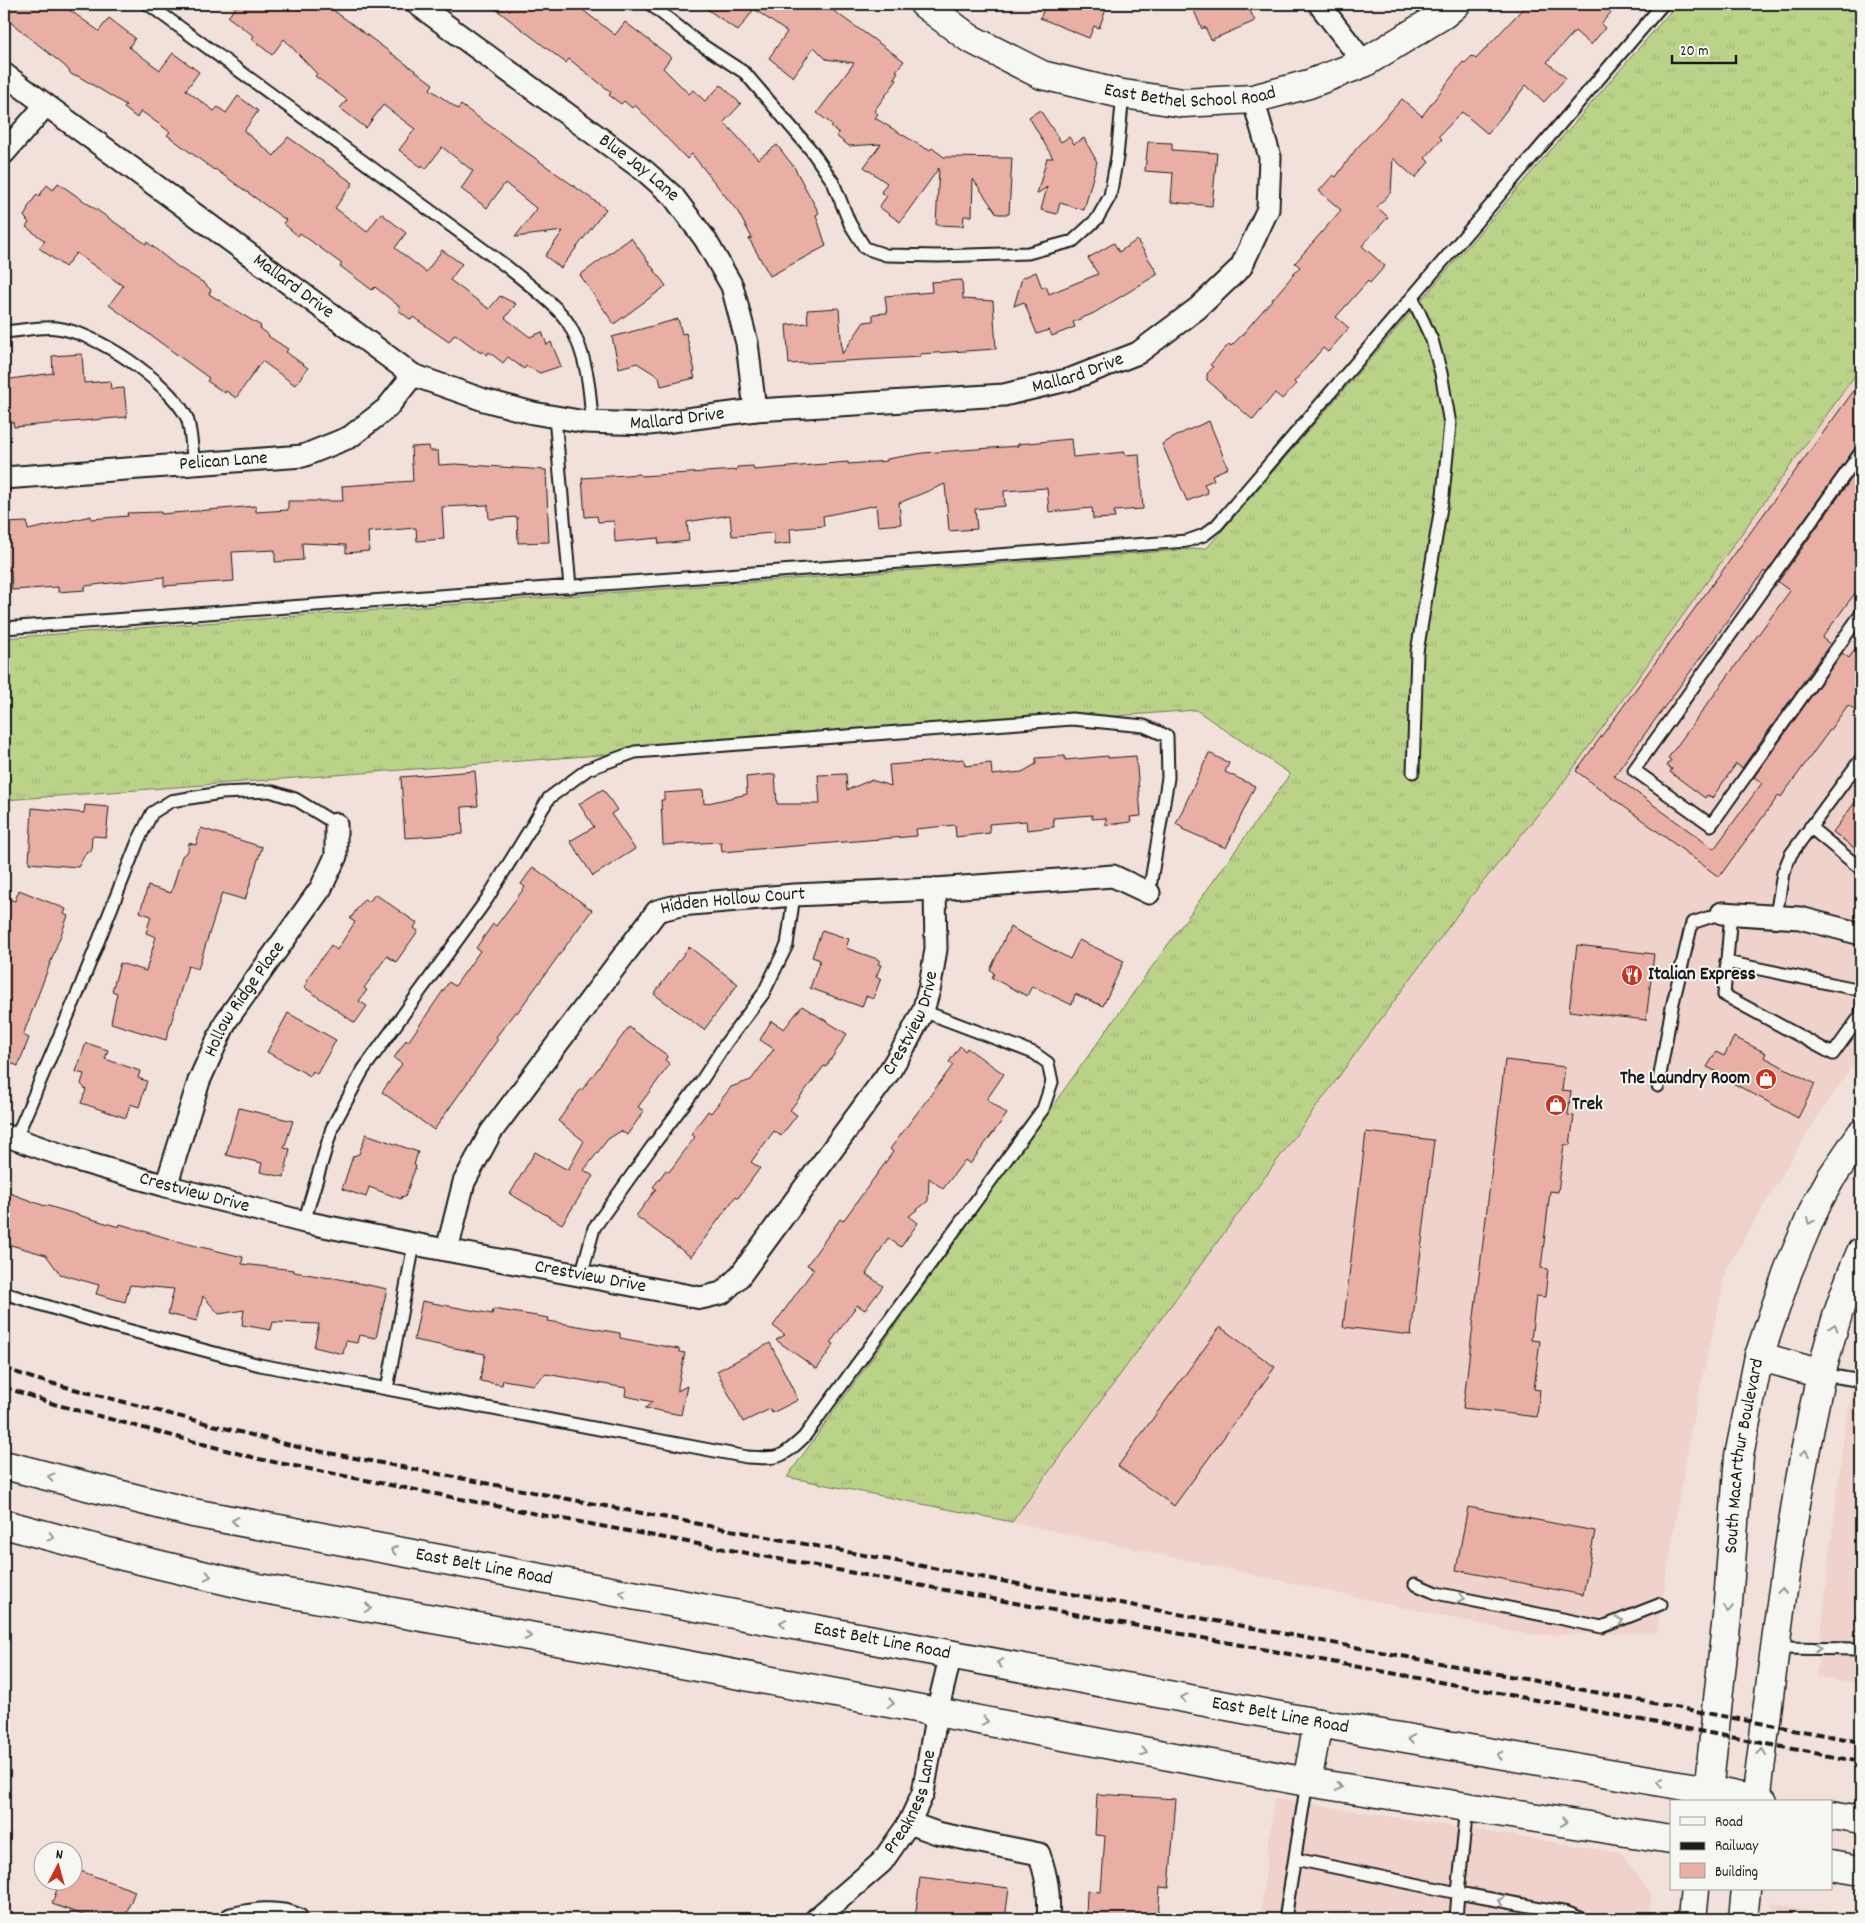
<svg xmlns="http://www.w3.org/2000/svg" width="1865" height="1923" font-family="Dekko,sans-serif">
<defs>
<pattern id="grass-tufts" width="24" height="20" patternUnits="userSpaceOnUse" patternTransform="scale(1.25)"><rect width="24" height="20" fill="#bbd389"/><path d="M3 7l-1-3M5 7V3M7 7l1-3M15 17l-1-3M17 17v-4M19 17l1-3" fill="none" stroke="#a0b576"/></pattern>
</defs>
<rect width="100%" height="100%" fill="#f2e1db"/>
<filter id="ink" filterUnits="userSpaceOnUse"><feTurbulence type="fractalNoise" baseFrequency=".02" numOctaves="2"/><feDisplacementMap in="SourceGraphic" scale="10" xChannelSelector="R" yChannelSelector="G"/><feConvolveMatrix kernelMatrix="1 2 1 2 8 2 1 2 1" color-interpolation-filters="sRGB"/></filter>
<g filter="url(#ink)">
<!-- built -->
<path fill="#efd2cb" d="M1861,367V1053L1811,1127L1727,1268L1690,1434L1657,1633L1529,1635L1012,1522L1469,899L1557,791Z
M1861,1353V1684L1816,1676L1844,1433Z
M1274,1798L1621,1853L1652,1895L1649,1919H1260Z
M1772,1904L1850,1919H1770Z"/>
<!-- grass -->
<path fill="url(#grass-tufts)" stroke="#6c7852" d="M1677,4H1861V367L1557,791L1469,899L1012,1522L787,1477L1290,774L1196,710L4,800V638L1207,548Z"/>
<!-- building -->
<path fill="#e9afa5" stroke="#1c1c1c" d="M4,4H61L99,31L109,18L135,38L129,47L160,70L173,53L199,72L186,90L214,111L218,107L226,113L238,96L258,111L244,131L274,156L288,137L353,183L335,208L367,232L381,213L406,233L395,248L426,272L442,250L462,264L450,280L489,309L500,296L516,304L505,318L530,337L542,332L547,345L551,342L561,366L540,373L526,366L524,369L508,357L503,363L489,352L487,355L482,351L481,353L455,334L449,342L413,317L411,320L398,310L400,307L375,287L372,290L340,266L342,264L300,233L298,236L283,223L286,220L215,169L214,170L167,135L170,132L141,111L137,118L124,108L126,105L78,76L72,75L66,67L4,17Z
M238,4H325L433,84L430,89L458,109L461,105L606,209L561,268L545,256L563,231L515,237L537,209L505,183L487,208L461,189L473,171L442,147L426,169L422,165L421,167L399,150L415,129L383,105L366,128L340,108L347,100L315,76L317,74L284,39L272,55L252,39L254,36L228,17Z
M489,4H590L584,11L615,35L625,22L671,57L663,68L689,94L693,90L705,101L721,85L741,104L724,122L758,159L777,145L794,167L819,213L816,215L826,246L770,276L749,239L752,238L738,212L692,154L687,159L635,105L632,108L624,101L621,104L609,95L611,92L569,59L566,63Z
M700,4H824L904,61L896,71L898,72L894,78L897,80L874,111L878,114L875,118L926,149L927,148L930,150L932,148L944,157L1012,158L1009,214H997L973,179L972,216H964L963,226L936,225L939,168L900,222L879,207L887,196L881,192L887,183L864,167L881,144L849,146L836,136L839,133L831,127L833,125L817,113L854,63L826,59L814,47L793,77L769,58L787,32L754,9L738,31Z
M1046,4H1108L1099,28L1094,26L1089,38L1040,18Z
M1191,4H1247L1255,21L1211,40L1205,27L1202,29Z
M1527,4H1618L1601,24L1605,28L1591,45L1575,31L1547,62L1566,78L1544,102L1526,85L1488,134L1462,112L1439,136L1442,139L1425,158L1429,162L1415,178L1393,158L1391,192L1377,207L1388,217L1362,246L1385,266L1370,283L1368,281L1336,317L1349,328L1328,352L1323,348L1294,382L1296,384L1282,399L1275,393L1253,420L1207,380V374L1213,367L1210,365L1229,344L1231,346L1241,336L1300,267L1295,263L1341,210L1319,191L1333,175L1336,177L1356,149L1402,99L1422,116L1463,62L1465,63L1472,56L1476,59Z
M1040,110L1061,142L1069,137L1074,144L1084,138L1097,162L1084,210L1060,203L1057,214L1041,210L1047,187L1037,194L1047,158H1053L1029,117Z
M1148,142L1172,143V150L1217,153L1212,206L1171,202L1173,173L1145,171Z
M58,183L146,244L147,242L178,267L204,283L211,290L209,294L261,326L260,328L269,335L268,336L288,349L286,352L308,368L295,385L262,361L236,398L226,391L225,393L207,381L209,378L109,305L123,286L76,253L65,267L39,248L45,241L26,227L29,223L24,216L28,210L27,209L37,194L39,196L47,185L53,190Z
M631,238L666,286L614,324L580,275Z
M1137,240L1158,274L1094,313L1073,322L1075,327L1052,336L1049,330L1037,334L1024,302L1014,306L1022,278L1036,272L1042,288L1046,286L1049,294L1098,274L1088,258L1114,243L1119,252Z
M962,280L963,299L993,301L996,349L920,354V357L789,364L786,325L808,323L807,310L839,308L842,354L864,322L873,321V314L887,313L885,296L932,292L931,282Z
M678,319L682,334L686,333L695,371L693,372L695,378L661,386L659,377L637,363L619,368L612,337Z
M82,354L84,383L110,381L111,389L124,388L127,417L14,427L13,422H4V380L53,373L52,356Z
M1861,381V445L1855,448L1766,573L1764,571L1614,776L1714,849L1762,783L1754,777L1842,653L1849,658L1861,640V714L1848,705L1781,797L1779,795L1719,877L1576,771Z
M1209,421L1228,468L1212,475L1214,480L1204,484L1208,493L1187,501L1162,444L1186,431Z
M1071,439L1073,457L1125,452V455L1139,454L1143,509L1114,511L1115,518L1093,519L1092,508L1049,512L1047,488L1004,491L1005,506L975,509L977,529L949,531L945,484L899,503L901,524L878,526L876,505L823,516L824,526L790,529L791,543L774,545V533L732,536L730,515L687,522L689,541L659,544L658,538L615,542L614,521L598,522L597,516L585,517L582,478L640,474L641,476L737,470V467L753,466L754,470L848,462V464L887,461V459L923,453L1018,446V444Z
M429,446L430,451H438L439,465L455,464L546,470L549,542L518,543L517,517L489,519L488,505L442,507L444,539L417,541L416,528L368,532L369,551L346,553V545L302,543L303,560L275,562V550L232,552L234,581L164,586V577L85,586V590L58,592V587L12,590L11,570H4V523L27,522L28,530L91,516V519L128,516L127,513L161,512V514L256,506V512L288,510V501H343L342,486L413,481L411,447Z
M1861,465V585L1822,638L1830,644L1742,768L1736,764L1712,798L1707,795L1705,798L1670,772L1672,769L1667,766L1671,760L1668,758L1790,591L1778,582Z
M1209,753L1229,763L1225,772L1255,786L1226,848L1182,829L1183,828L1176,824Z
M1065,756V760L1108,756V758L1136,756L1141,816L1130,817L1131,822L1106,825V818L1092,819V815L1053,818L1054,827L1027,830L1026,821L989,824L990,833L956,837L955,825L916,829L917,836L722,852L721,842L663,845L661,800H664V793L703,790L704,804L747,794L746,777L775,774L777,804H820L818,775L846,774L847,790L871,780L891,786L889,765L964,759L965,766L991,763L992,775L1022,772L1036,764V758Z
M475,771L478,806L462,807L463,834L405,838L401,777Z
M603,789L617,810L611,814L635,849L593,876L570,841L594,827L579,804Z
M1861,794V853L1833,832Z
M85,805L109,807L106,837L92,836L91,852L87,851L78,867L29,863L32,808L84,813Z
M201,828L262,847L245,900L222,893L198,969L188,966L166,1040L111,1023L117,993L112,991L120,963L146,971L156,937L146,933L151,916L140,912L148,886L171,893L182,856L188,851L189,843L196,845Z
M533,867L592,910L517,1013L515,1012L496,1037L498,1039L434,1130L382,1092L402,1064L394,1058L406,1040L408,1042L449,982L455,986L480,951L476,948L493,924L496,926L525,887L521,884Z
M19,890L66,909L64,914L68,916L23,1035L29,1038L18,1066L4,1060V913L9,899L15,901Z
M375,894L417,923L414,928L418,931L396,962L387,956L364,988L367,990L359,1001L367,1006L355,1023L304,987L308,981L306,980L331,945L337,950L355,922L350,919L364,899L369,902Z
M1010,927L1070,959L1079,940L1124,961L1103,1006L1075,994L1072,1005L1032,986L1027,996L992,978L994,973L990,970Z
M822,930L849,939L846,948L880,960L878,964L881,965L876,977L881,978L873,999L866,996L862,1007L810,988L820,960L812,957Z
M1577,945L1654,954L1646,1020L1569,1011Z
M689,947L738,984L704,1030L654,994Z
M802,1006L847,1034L826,1067L824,1066L790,1110L797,1115L781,1136L774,1131L751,1162L760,1168L738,1198L736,1196L691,1257L636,1216L656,1189L653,1187L666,1170L669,1172L695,1137L691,1134L708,1111L711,1113L731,1087L751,1080L774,1049L760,1040L771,1021L784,1029Z
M288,1013L336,1040L317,1074L313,1071L310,1076L267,1052Z
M629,1027L668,1056L665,1060L670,1064L638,1107L644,1111L627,1135L621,1131L608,1139L584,1170L593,1176L562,1224L510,1194L535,1152L568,1170L584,1141L558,1121L581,1089L582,1090Z
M1734,1037L1766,1053L1764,1057L1815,1084L1798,1118L1716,1074L1717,1072L1707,1067L1716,1052L1724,1056Z
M86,1043L108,1050L105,1059L140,1071L138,1078L147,1081L139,1107L130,1104L126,1118L81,1103L86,1090L81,1084L84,1074L76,1072Z
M960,1046L965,1051L967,1048L1004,1074L987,1099L1007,1114L970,1164L965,1160L943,1189L929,1178L928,1201L909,1216L918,1223L901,1247L888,1238L866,1274L883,1286L865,1310L857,1305L831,1342L834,1344L817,1369L776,1340L785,1335L773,1326L814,1269L807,1265L840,1219L843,1221L893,1152L890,1149L953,1065L949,1062Z
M1505,1060L1565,1067L1562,1090L1571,1091L1568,1115L1574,1116L1570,1145H1564L1558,1192L1550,1191L1541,1268L1548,1269L1545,1297L1536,1296L1531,1340L1540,1341L1534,1389L1540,1390L1537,1417L1463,1408Z
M239,1108L293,1121L284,1148L290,1149L284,1177L260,1172L262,1163L226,1155Z
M1366,1132L1434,1140L1411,1335L1343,1327Z
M366,1134L418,1152L414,1165L416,1166L405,1197L402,1196L401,1199L369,1187L366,1197L342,1189L353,1156L359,1154Z
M4,1191L45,1206V1205L119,1227L120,1224L184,1243L243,1257L242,1264L294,1270V1272L330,1278V1277L387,1289L376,1338L359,1335L357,1343L346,1341L343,1354L314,1347L319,1324L273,1322L271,1330L242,1325L244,1310L219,1314L203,1296L197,1321L168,1314L174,1289L130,1285L125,1302L96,1294L99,1285L60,1274L46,1255L4,1243Z
M422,1301L492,1314L493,1309L549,1318L548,1321L620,1333V1338L679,1349V1352L685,1353L677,1391L687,1386L681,1415L645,1408L653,1402L625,1396L626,1388L546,1374L533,1385L503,1380L502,1385L480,1381L485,1354L414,1340Z
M1220,1327L1275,1367L1174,1506L1118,1466Z
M770,1343L798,1400L772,1413L770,1409L743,1422L717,1371Z
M1468,1507L1595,1531L1583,1595L1456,1570Z
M1097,1794L1176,1799L1169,1888L1160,1887L1158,1919H1086L1087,1891L1101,1892L1105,1836L1095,1835Z
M72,1868L135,1891L124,1919H94L52,1904L60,1880H72Z
M920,1877L1009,1888L1005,1919H915Z"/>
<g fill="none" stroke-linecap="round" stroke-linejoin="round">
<!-- lane casing -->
<g stroke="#1c1c1c" stroke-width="15">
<path id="lane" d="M148,4L506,266C524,281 559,306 570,326C587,356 590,389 592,422
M650,4L699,43L745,73L811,150L833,182L850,224L865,248L886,255L939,256L1028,253L1073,241L1097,219L1110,196L1117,157L1123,94
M1412,297L1432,340L1441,373L1450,424L1443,495L1417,652L1413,772
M4,332C20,331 42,326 57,328C97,333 166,380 186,416C191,424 192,453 194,464
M555,417L570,587
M1861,452L1634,770L1711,825L1861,614
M4,628L1187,541L1204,535L1217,525L1663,4
M1810,827L1861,869
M1731,913L1724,995L1833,1054L1861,1015V1011
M1776,916L1783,873L1791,854L1861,759
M1726,962L1861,990
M1658,1086L1672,1007L1692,923L1722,913
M15,1140L79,990L138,841L152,813L171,801L221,793L270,791L295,799L336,824
M304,1222L332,1128L363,1070L487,899L549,798L588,769L635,752L1072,719L1144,726L1167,736L1168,778L1149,893
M581,1276L594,1228L651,1148L700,1083L726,1043L763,994L787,945L794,895
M4,1293L101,1323L260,1365L747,1457C779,1459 781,1459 804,1437L1043,1109L1052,1082L1048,1063L1034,1053L923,1011
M1821,1374L1861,1381
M387,1389L414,1244
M1415,1584L1436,1593L1602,1627L1661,1604
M1775,1648L1861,1649
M1295,1859L1458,1893L1467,1807
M1285,1919L1307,1782
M1456,1919L1458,1893L1568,1913L1583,1919"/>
</g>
<!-- street casing -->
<g stroke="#1c1c1c" stroke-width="25">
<g id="street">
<path id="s1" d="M417,4L646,172L673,196L705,239L732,286L747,343L755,410"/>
<path d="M1319,4L1364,63"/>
<path id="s2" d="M4,74L413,375L484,400L533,413L585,422L649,424L755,410L1004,395L1071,379L1138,353L1198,308L1241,267L1268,209L1270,157L1253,99"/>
<path d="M4,153L45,106"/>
<path id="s3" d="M4,478L303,456L350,437L387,408L413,375"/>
<path d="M1722,913L1800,918L1861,934"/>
<path id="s4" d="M4,1135L73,1159L166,1186L304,1222L414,1244L701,1298L722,1293L739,1277L889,1072L907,1042L923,1011L930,986L936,949L935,889"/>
<path id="s5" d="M166,1186L199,1081L226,1021L321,888L336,856V824"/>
<path id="s6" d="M447,1250L464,1182L491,1132L657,911L680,905L794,895L935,889L1113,876L1149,893"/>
<path d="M909,1823L937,1833L1039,1854C1047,1877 1050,1895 1048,1919"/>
<path d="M231,1919C253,1914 276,1910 297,1919"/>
<path id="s7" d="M816,1919L882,1862L909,1823L923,1793L937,1712L951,1654"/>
</g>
</g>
<!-- secondary casing -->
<g stroke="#1c1c1c" stroke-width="31">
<g id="secondary">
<path id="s8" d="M924,4L969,38L1042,75L1117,93L1183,103L1253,99L1309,84L1364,63L1444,14L1456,4"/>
<path d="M1759,1356L1821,1374"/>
<path id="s9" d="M1707,1802L1727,1616L1739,1456L1759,1356L1788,1271L1816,1205L1831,1178L1861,1134"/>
<path d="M1756,1802C1769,1696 1781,1591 1799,1486C1813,1407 1828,1327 1861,1252"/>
<path d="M1692,1919L1695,1889"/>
<path d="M1743,1919L1746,1889"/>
</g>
</g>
<!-- primary casing -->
<g stroke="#1c1c1c" stroke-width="31">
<g id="primary">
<path id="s10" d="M4,1465L193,1513L1318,1723L1708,1790L1763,1802"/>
<path d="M4,1524L127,1557L253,1587L613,1651L1307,1782L1671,1839"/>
<path d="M1307,1782L1318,1723"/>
<path d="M1831,1815L1861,1820"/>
<path d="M1831,1865L1861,1870"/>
</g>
</g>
<!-- lane -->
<use href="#lane" stroke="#f6f6f2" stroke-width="11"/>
<!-- street -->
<use href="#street" stroke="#f6f6f2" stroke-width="21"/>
<!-- secondary -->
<use href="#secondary" stroke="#f6f6f2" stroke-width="28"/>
<!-- primary -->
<use href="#primary" stroke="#f6f6f2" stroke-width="28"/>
<!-- rail -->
<path stroke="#1c1c1c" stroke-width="4" stroke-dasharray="8 4" stroke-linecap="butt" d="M4,1368L35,1379L298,1447L725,1529L1861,1742
M4,1387L54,1404L259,1459L542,1515L1547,1702L1861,1762"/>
</g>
<!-- one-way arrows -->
<defs><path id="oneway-chevron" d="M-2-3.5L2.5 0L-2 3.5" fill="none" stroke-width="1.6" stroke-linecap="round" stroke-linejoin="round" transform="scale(1.25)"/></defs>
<g stroke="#949492">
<use href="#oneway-chevron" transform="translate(1810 1221) rotate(113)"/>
<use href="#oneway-chevron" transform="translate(1834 1327) rotate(-73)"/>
<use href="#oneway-chevron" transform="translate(1805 1453) rotate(-80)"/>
<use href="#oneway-chevron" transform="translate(51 1477) rotate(-165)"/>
<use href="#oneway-chevron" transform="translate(235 1521) rotate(-170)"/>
<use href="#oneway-chevron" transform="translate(51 1537) rotate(15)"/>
<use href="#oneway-chevron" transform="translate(394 1550) rotate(-169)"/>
<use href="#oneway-chevron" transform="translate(208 1576) rotate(13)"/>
<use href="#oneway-chevron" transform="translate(1782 1591) rotate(-83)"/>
<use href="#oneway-chevron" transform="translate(623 1593) rotate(-169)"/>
<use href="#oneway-chevron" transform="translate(1461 1598) rotate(11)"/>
<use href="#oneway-chevron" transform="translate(368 1608) rotate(10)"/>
<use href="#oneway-chevron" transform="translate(1728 1609) rotate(95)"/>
<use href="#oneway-chevron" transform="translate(1620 1621) rotate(-21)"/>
<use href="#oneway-chevron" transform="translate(783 1623) rotate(-169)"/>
<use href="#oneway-chevron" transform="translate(528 1636) rotate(10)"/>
<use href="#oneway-chevron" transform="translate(1818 1648)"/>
<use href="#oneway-chevron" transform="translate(1000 1663) rotate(-170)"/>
<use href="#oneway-chevron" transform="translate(1184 1698) rotate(-169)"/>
<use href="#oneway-chevron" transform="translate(891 1703) rotate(11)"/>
<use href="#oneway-chevron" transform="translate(985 1721) rotate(11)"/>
<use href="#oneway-chevron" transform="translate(1411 1739) rotate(-170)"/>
<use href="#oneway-chevron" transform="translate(1144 1752) rotate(11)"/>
<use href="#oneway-chevron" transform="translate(1762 1752) rotate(-83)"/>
<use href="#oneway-chevron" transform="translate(1500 1755) rotate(-170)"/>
<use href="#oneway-chevron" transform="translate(1660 1782) rotate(-170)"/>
<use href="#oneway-chevron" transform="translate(1339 1787) rotate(9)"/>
<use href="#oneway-chevron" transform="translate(1564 1822) rotate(9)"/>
<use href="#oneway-chevron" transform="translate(1501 1901) rotate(-169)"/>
</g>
</g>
<!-- icons -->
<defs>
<g id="restaurant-disc" transform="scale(1.125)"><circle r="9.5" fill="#c8321e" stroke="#f6f6f2"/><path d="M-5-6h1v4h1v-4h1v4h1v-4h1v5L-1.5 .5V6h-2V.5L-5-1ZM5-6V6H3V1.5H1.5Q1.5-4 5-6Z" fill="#fff"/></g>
<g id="shop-disc" transform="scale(1.125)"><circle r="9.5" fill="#c8321e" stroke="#f6f6f2"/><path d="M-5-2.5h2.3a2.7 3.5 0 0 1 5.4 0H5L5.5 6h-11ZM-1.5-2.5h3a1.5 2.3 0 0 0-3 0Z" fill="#fff"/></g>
</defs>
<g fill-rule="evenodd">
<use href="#restaurant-disc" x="1632" y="975"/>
<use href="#shop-disc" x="1766" y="1079"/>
<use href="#shop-disc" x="1556" y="1105"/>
</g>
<g text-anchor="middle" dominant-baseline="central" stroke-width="4" stroke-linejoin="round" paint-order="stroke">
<!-- street labels -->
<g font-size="19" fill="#1c1c1c" stroke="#f6f6f2">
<text stroke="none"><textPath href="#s8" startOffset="289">East Bethel School Road</textPath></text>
<text stroke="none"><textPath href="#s1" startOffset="276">Blue Jay Lane</textPath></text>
<text stroke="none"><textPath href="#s2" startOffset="359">Mallard Drive</textPath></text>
<text stroke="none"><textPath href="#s2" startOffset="1184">Mallard Drive</textPath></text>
<text stroke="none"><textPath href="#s2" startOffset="779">Mallard Drive</textPath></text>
<text stroke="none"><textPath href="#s3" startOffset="220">Pelican Lane</textPath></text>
<text stroke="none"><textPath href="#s6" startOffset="480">Hidden Hollow Court</textPath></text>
<text stroke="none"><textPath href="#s5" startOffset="204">Hollow Ridge Place</textPath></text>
<text stroke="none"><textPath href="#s4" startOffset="1070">Crestview Drive</textPath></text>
<text stroke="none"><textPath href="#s4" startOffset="199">Crestview Drive</textPath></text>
<text stroke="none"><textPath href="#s4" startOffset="604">Crestview Drive</textPath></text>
<text stroke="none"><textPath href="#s9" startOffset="348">South MacArthur Boulevard</textPath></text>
<text stroke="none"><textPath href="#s10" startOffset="491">East Belt Line Road</textPath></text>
<text stroke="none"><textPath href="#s10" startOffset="896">East Belt Line Road</textPath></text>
<text stroke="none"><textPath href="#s10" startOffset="1301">East Belt Line Road</textPath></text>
<text stroke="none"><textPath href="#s7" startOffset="155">Preakness Lane</textPath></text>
</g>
<!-- poi labels -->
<g font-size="19" font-weight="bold" fill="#1c1c1c" stroke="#f6f6f2" text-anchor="start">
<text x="1648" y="975">Italian Express</text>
<text x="1750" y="1079" text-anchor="end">The Laundry Room</text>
<text x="1572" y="1105">Trek</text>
</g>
</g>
<!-- margin -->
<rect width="1865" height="1923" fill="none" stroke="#f6f6f2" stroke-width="20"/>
<rect x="10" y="10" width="1845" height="1903" fill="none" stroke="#1c1c1c" stroke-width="2" filter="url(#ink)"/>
<!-- legend -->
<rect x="1670" y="1800" width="162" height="90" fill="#f6f6f2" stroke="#9f9f9c"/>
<rect x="1680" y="1817" width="25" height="8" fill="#f6f6f2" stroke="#9f9f9c"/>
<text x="1715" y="1826" font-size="15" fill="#1c1c1c">Road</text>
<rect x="1680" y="1842" width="25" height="8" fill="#1c1c1c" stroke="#9f9f9c"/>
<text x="1715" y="1850" font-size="15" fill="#1c1c1c">Railway</text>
<rect x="1680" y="1863" width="25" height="15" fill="#e9afa5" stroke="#9f9f9c"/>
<text x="1715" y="1876" font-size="15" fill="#1c1c1c">Building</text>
<!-- north arrow -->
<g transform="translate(58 1866) rotate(6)"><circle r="24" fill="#f6f6f2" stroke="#9f9f9c"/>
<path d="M0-4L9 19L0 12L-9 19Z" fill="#c8321e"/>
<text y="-8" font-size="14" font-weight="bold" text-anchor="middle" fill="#1c1c1c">N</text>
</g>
<!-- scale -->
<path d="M1672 55v8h64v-8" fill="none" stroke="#1c1c1c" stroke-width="2.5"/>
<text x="1680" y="55" font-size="15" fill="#1c1c1c" stroke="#f6f6f2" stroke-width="4" paint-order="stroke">20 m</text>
</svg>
